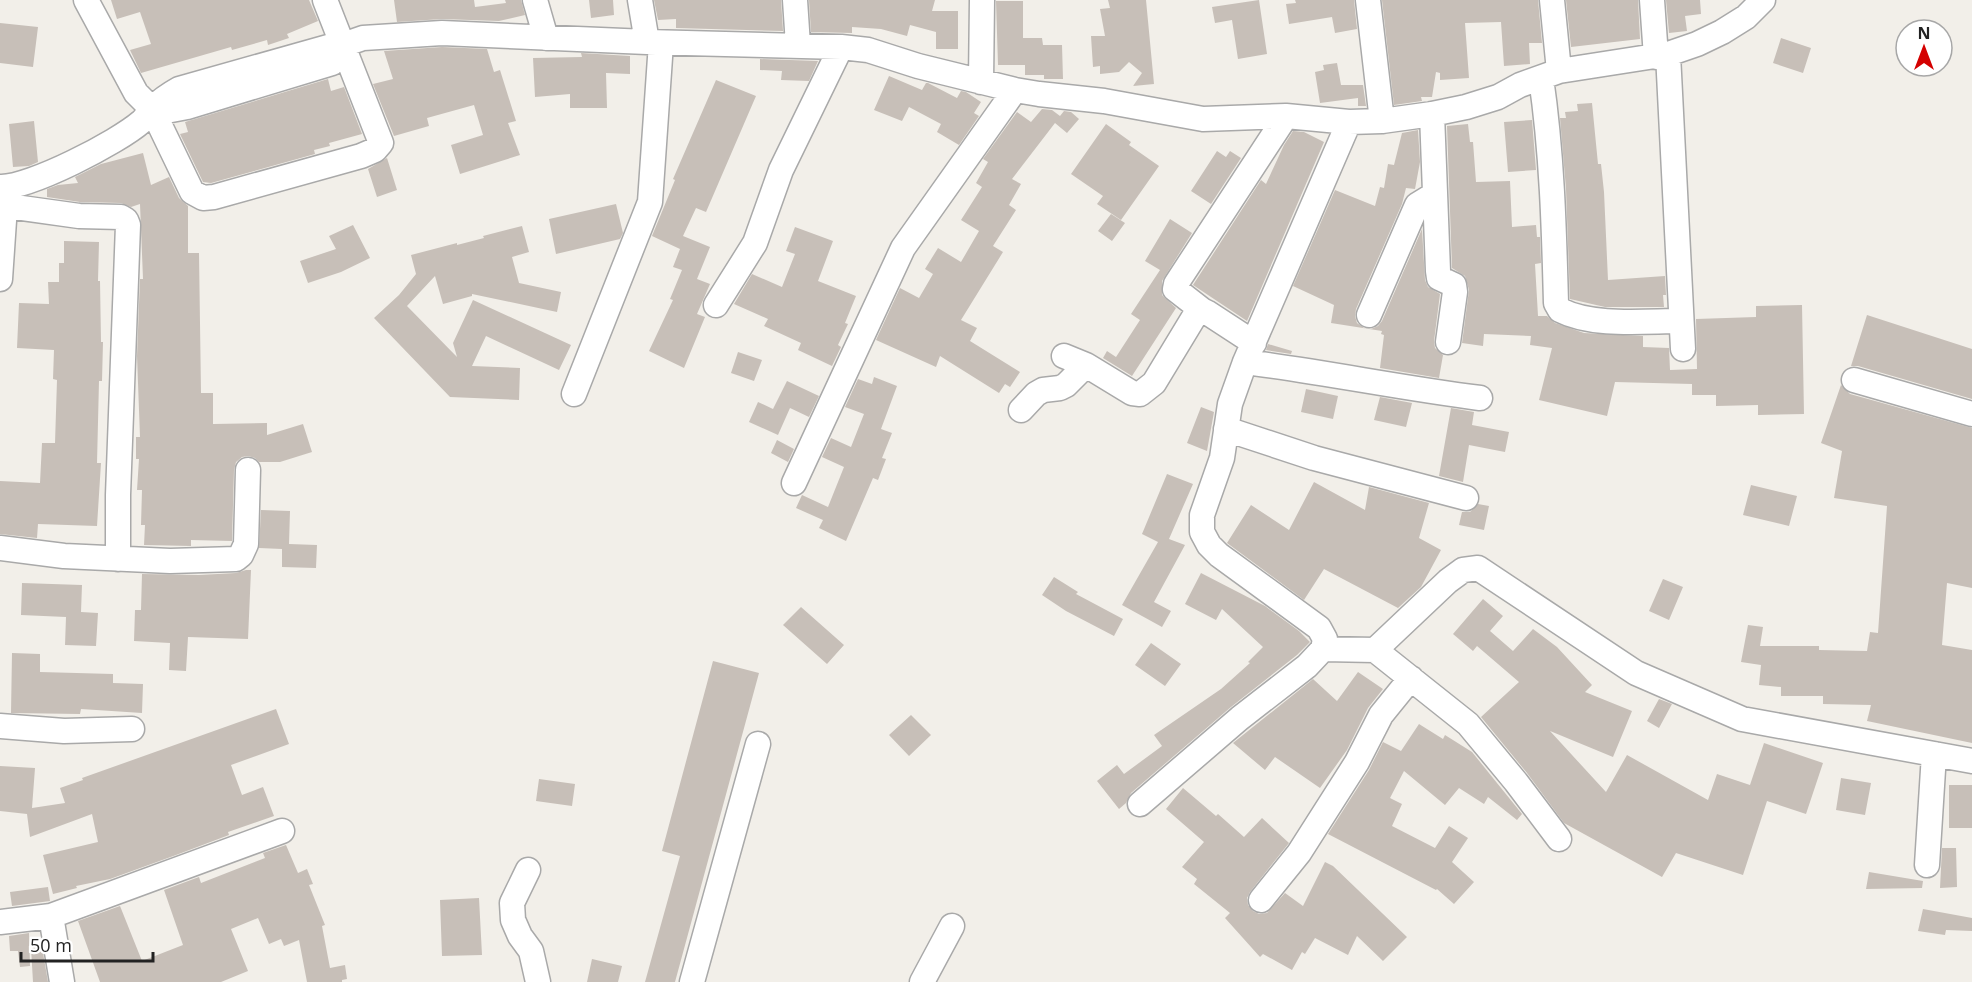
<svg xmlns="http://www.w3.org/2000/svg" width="1972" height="982" font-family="'Open Sans',sans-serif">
<rect width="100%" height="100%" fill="#f2efe9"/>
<!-- building -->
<path fill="#c7bfb8" d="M111,0H309L318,21L287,34L289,38L268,45L267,40L232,50L231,47L141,73L130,50L151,44L140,12L117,19Z
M394,0H474L475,7L506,3L505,0H521L525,15L499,21L442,19L397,22Z
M589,0H613L614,15L591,18Z
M654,0H781L783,31L676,28V19L658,20Z
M809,0H935L932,11H958V49H936V32L910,25L907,36L881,29L852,27V33L811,32Z
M1108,0H1146L1154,84L1133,86L1142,73L1129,62L1119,72L1100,74V66L1093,67L1091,36H1105L1100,9L1110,8Z
M1259,0L1267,54L1238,59L1232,20L1215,23L1212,7Z
M1295,0H1354L1357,29L1335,33L1332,17L1289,24L1286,4L1296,3Z
M1382,0H1538L1542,43H1529L1530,64L1504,66L1501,22L1465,23L1469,78L1440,80V73L1436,72L1432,97H1421L1422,101L1394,105Z
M1566,0H1638L1640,39L1571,47Z
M1666,0H1700L1701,14L1685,16L1687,31L1669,33Z
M996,1H1023V38H1042L1043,45H1062L1063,79H1044V75H1025V65H998Z
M0,23L38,27L33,67L0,63Z
M1781,38L1811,48L1803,73L1773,63Z
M442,47L487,49L494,72L500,70L516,121L508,123L520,155L460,174L451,145L483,135L474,105L427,118L429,126L394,136L373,84L393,79L384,51Z
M581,53L630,56V74L606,73L607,108H570V94L535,97L533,58L582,57Z
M760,59L818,61L809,81L781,80L782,71L760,70Z
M1337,63L1341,85H1363L1366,106H1358V98L1320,103L1315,72L1324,70L1323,65Z
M889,76L922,90L926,83H928L957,98L961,91L966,92L981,102L974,113L979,116L959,145L937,132L941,124L909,107L902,121L874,110Z
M328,79L331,91L344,87L362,134L329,143L330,146L314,150L315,154L211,183L203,182L180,134L188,132L185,122Z
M716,80L756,96L706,212L696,208L683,236L710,247L697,279L710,284L697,314L705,317L684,368L649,351L673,300L670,299L682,270L673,267L680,249L652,236L675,180L673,179Z
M1592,103L1598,164H1601L1604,192L1608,280L1665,276L1666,295H1663L1664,307H1605L1570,299L1566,189L1560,118H1566L1565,112L1578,111L1577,104Z
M1042,109L1052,110L1060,116L1064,111L1071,112L1079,119L1067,133L1055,123L1012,179L1021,184L1009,205L1016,210L993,246L1003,252L961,320L977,328L970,341L1020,372L1010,387L1005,384L999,393L940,356L936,367L876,340L900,288L919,298L933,274L925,269L938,248L961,262L979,231L961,220L982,187L976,183L988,162L983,159L1017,112L1031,122Z
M1532,120L1536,170L1508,172L1504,122Z
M34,121L38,162L29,166L13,167L9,124Z
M1106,124L1131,142L1129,145L1159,166L1121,220L1097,204L1103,196L1071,174Z
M1468,124L1470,142H1473L1476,182L1510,181L1512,227L1536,225L1537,237H1540L1541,263L1535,264L1538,316H1547L1555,323L1584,333L1643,336V347L1669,348L1670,370L1697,369L1696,319L1756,317V306L1802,305L1804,414L1758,415V405L1716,406V395H1692V384L1615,382L1607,416L1539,400L1552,348L1530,345L1531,336L1484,334L1483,346L1462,343L1469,290L1465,276L1452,268L1447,126Z
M1418,130L1420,162L1415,189L1406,188L1402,204L1356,309L1355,316L1357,323L1364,328L1371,329L1378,326L1382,321L1422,229L1425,280L1428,287L1440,294L1434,341L1435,348L1443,355L1439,378L1380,368L1384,335L1381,334L1382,331L1331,323L1334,305L1293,286L1335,190L1375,206L1380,187L1384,188L1388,164L1394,165L1402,133Z
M1293,131L1304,132L1324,142L1247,321L1193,285L1261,180L1266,184L1284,145Z
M1217,151L1226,157L1230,151L1241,158L1211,204L1191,191Z
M143,153L151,185L169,177L179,198L188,206V253H199L201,393H213V424L267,423V435L303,424L312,452L280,462H259L255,458L248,456L242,457L236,462L234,470L232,541L191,540V546L144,545L145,525H141L142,490H137L139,459H136V437H140L137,356L140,279H143L140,204L131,207L121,203L80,202L47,197V189L58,185L78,183L75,177L101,164Z
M387,158L397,190L377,197L368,169Z
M616,204L623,233L620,239L556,254L549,219Z
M1111,214L1125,223L1112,241L1098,231Z
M1170,219L1192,233L1162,281V295L1176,308L1132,376L1103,358L1107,351L1116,357L1140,320L1131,314L1160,270L1145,261Z
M353,225L370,258L341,272L308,283L300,261L336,249L329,236Z
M522,226L529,252L512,257L519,283L561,292L557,312L472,294V296L443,304L435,276L407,306L457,357L453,343L473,300L571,345L559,370L486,336L472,366L520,368L519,400L450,397L374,318L399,295L416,274L411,255L457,243V245L484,238L483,236Z
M795,227L833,241L818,281L856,296L845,323L848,324L838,345L841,347L832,366L798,350L801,343L764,326L768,319L734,304L752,274L782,287L795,254L786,251Z
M64,241L99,242L98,281H100L101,342H103L102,381H99L97,463H101L97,526L38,524L37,538L0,534V481L40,483L42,443H55L57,380L53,379L54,350L17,348L19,303L49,304L48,282H59V263H64Z
M1867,315L1972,349V399L1858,366H1851Z
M1268,344L1292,351L1291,354L1266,350Z
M738,352L762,360L754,381L731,373Z
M874,377L897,386L881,429L892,433L882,458L886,459L878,480L873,478L846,541L819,528L823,520L796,508L802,495L828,507L844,467L822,457L831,438L851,447L864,414L845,407L858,379L872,384Z
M787,381L819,396L809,417L790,408L778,435L749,422L758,402L773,409Z
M1841,385L1850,394L1972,428V588L1947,583L1942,645L1972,650V743L1867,721L1871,705L1823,704V696H1781V687L1759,685L1761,665L1741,662L1748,625L1763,627L1760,646H1819V650L1867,651L1870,632L1878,633L1887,506L1834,498L1842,451L1821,443Z
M1306,389L1338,396L1333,419L1301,412Z
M1380,397L1412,403L1406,427L1374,420Z
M1201,407L1214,412L1207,451L1187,443Z
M1451,408L1474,412L1472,425L1509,432L1505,452L1469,445L1463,482L1439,476Z
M777,440L794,449L788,462L771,453Z
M1167,474L1193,484L1169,539L1185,545L1154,602L1171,611L1162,627L1122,605L1158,542L1142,534Z
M1314,482L1365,510L1369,487L1429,503L1419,538L1441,550L1421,587L1398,608L1324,569L1304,600L1227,543L1251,505L1289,530Z
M1751,485L1797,496L1789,526L1743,515Z
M1478,504L1489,506L1484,530L1459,525L1462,512H1470Z
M261,510L290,511L289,544L317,545L316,568L282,567V549L259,548Z
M246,570H251L248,639L188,637L186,671L169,670L170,643L134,641L135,610H141L142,574L199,575L236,573Z
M1201,573L1265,606L1299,631L1310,642L1297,655L1231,707L1131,793L1126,803L1119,809L1097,781L1117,765L1124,774L1162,746L1154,735L1221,689L1250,663L1248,662L1263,647L1222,609L1216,620L1185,604Z
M1054,577L1078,592L1076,594L1123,619L1114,636L1066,611L1042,595Z
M1663,579L1683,587L1669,620L1649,611Z
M22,583L82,585L81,612L98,613L96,646L65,645L66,617L21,615Z
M1483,599L1503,616L1490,631L1513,651L1533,629L1557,647L1592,685L1585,692L1632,711L1613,757L1550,731L1606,792L1627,755L1708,800L1717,774L1750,785L1764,743L1823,763L1806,814L1767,801L1743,875L1676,853L1662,877L1564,823L1527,773L1481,717L1519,682L1477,646L1473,651L1453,634Z
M801,607L844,645L827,664L783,625Z
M1151,643L1181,664L1165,686L1135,665Z
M12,653L40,654V672L113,674V683L143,684L142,713L81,709L80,714L11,713Z
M713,661L759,673L675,982H645L680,856L662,851Z
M1358,672L1383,689L1368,708L1347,750L1320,788L1275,757L1265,770L1233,743L1313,679L1337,701Z
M1659,699L1672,704L1659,728L1647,721Z
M276,709L289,744L231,765L242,795L263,787L274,816L228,832L229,835L176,855L110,879L76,886L77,888L53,894L43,855L98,842L92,814L30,837L27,814L0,811V766L35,768L32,808L65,803L60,788L83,780L82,778Z
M911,715L931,735L909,756L889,735Z
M1419,724L1443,739L1445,735L1472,752L1522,814L1517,820L1488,797L1484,804L1459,788L1445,805L1404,771L1390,798L1402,804L1392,826L1435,848L1449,826L1468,838L1452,862L1474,882L1454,904L1437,889L1436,890L1328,834L1369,770L1383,742L1401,751Z
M1841,778L1871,783L1865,815L1836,810Z
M539,779L575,784L572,806L536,801Z
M1949,785H1972V828H1949Z
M1183,788L1216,816L1218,814L1244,837L1262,818L1289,843L1250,892L1247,898L1248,905L1253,911L1259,914L1267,913L1285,893L1303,906L1325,862L1333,866L1407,937L1383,961L1357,936L1348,955L1315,938L1305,954L1302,952L1292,970L1263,954L1260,957L1225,918L1230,913L1194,884L1197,879L1182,867L1204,842L1166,809Z
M286,845L298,873L307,869L313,884L309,885L325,925L322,926L330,968L345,965L347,979L342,980V982H307L299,940L284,946L281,939L269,944L258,918L231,929L248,971L221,982H100L78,921L120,906L142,961L183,945L164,890L199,877L201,883L265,858L263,853Z
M1942,848H1956L1957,887L1940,888Z
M1869,872L1923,881L1922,888L1866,889Z
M48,887L50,901L12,906L10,892Z
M479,898L482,955L442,956L440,900Z
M1923,909L1972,918V931L1946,930L1945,935L1918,931Z
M29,933L30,966L20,967L18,951H10L9,936Z
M42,947L48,982H33L31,948Z
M592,959L622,966L618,982H587Z"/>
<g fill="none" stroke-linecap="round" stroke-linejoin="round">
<!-- minor casing -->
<g stroke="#a9a9a9" stroke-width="27">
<path id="minor" d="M86,0L136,93L152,109L192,192L203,198L214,197L361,156L375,150L381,143L325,0
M535,0L546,38
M640,0L647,42
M795,0L798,45
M1368,0L1382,121
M1552,0L1559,71
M1652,0L1656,57
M1668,54L1683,349
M1541,78C1552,153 1554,227 1556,303L1560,310C1593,327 1645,321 1681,321
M981,82L982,0
M152,109L166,111L187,107L332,63L343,45
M1432,114L1438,271L1439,278L1454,285L1455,292L1448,342
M0,187C30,188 118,142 141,122C146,118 149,112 153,108C161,100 170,94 179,89L328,47L343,45L363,38L442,33L647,42L841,47L868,50L918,66L1015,90L1039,94L1104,101L1203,119L1286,116L1349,122L1382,121L1432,114L1466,107L1498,97L1520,85L1559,71L1668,54L1697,44L1722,32L1746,17L1763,0
M0,205L79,216L121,217L126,220L128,225L118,495V559
M0,279L5,206
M716,305L755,243L781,170L841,47
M1202,310L1175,289L1176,284L1286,116
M1369,315L1417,205L1435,194
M1064,356L1086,365L1132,393L1140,394L1154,383L1197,312L1202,310L1208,313L1254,343
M1245,362C1324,372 1401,388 1480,398
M1854,380L1972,414
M574,394L650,202L661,43
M1021,410L1036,394L1043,390L1060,388L1066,385L1086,365
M1226,429L1314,458L1466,498
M794,483L903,248L1015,90
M0,548L64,556L170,561L236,559L241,555L246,544L248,470
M1323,649L1375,650L1448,581L1463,570L1478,568L1636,673L1742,719L1972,761
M1375,650L1468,724L1516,782L1559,839
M0,726L64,731L132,729
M1140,804L1240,718L1307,666L1323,649L1325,639L1319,628L1219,555L1209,545L1202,532V515L1222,458L1230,404L1245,362L1349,122
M1927,865L1934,754
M528,870L512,903L513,920L520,936L531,951L538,982
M1261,900L1299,853L1357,762L1381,715L1411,678
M51,916L62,982
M0,922L51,916L282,831
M692,982L758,744
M922,982L952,926"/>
</g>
<!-- minor -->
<use href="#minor" stroke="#fff" stroke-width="24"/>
</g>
<!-- north arrow -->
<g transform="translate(1924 48)"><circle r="28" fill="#ffffff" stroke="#a7a7a7" stroke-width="1.5"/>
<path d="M0-4.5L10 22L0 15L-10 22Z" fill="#d40000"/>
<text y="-9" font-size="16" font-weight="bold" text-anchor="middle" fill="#222222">N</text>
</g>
<!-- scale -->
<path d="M21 952v9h132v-9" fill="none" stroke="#222222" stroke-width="3"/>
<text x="30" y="952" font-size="18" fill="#222222" stroke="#ffffff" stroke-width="4.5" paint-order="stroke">50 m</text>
</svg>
